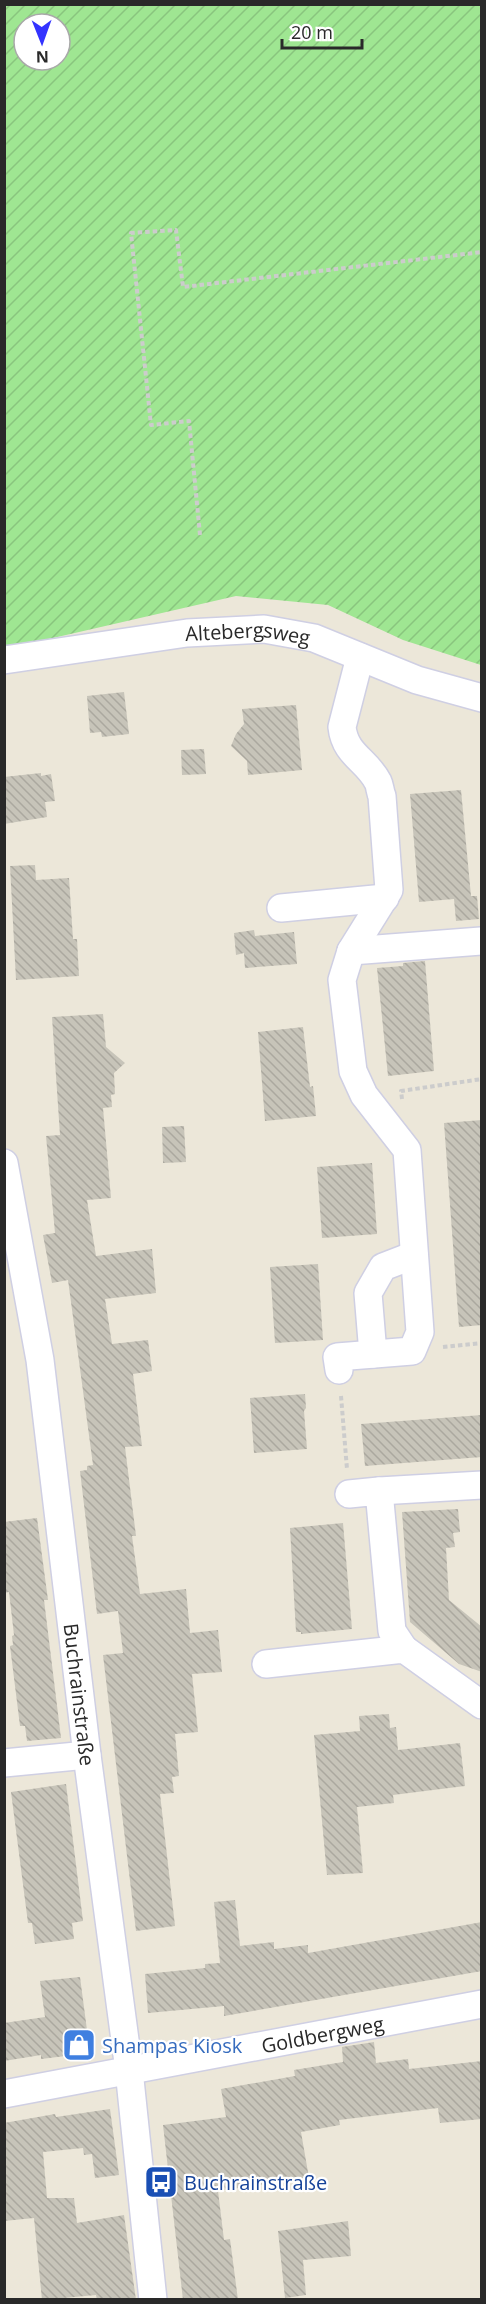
<svg xmlns="http://www.w3.org/2000/svg" width="486" height="2304" font-family="'Open Sans',sans-serif">
<defs>
<pattern id="garden-furrows" width="10" height="10" patternUnits="userSpaceOnUse" patternTransform="scale(1.5)"><rect width="10" height="10" fill="#9fe692"/><path d="M-1 1l2-2M0 10L10 0M9 11l2-2" fill="none" stroke="#89c57e"/></pattern>
<pattern id="building-back-hatch" width="6" height="6" patternUnits="userSpaceOnUse" patternTransform="scale(1.5)"><rect width="6" height="6" fill="#c7c4b9"/><path d="M-1 5l2 2M0 0l6 6M5-1l2 2" fill="none" stroke="#aba89f"/></pattern>
</defs>
<rect width="100%" height="100%" fill="#ece7d9"/>
<!-- garden -->
<path fill="url(#garden-furrows)" fill-rule="evenodd" d="M4,5H481V665L403,640L328,605L236,596L5,649ZM24,24H60V60H24Z"/>
<!-- building -->
<path fill="url(#building-back-hatch)" d="M124,692L129,734L102,737L101,732L90,733L87,696Z
M296,705L302,770L248,775L247,761L231,746L236,734L244,724L242,709Z
M204,749L206,774L182,775L181,750Z
M41,773V776L51,774L55,801L45,802L47,817L4,824V777Z
M461,790L471,896H477L479,919L456,921L454,899L419,902L410,794Z
M35,865L36,880L69,878L73,939H77L79,976L16,980L10,866Z
M254,930L255,936L294,932L297,964L245,968L244,953L236,955L234,933Z
M425,961L434,1071L388,1076L377,968L403,966V963Z
M103,1014L106,1047L125,1063L114,1073L115,1094L111,1095L112,1107L103,1108L111,1198L87,1200L96,1256L152,1249L156,1293L105,1299L112,1344L148,1340L152,1371L133,1374L142,1446L125,1447L136,1536H132L140,1594L186,1589L190,1633L218,1630L222,1672L192,1674L198,1732L175,1734L179,1776L172,1777L174,1793L160,1794L175,1926L136,1931L103,1655L123,1653L118,1611L97,1614L80,1471L87,1470V1466L93,1465L68,1280L52,1283L43,1235L55,1233L46,1136L60,1135L52,1017Z
M303,1027L310,1087L313,1086L316,1116L265,1121L258,1032Z
M482,1120V1325L459,1327L444,1123Z
M184,1126L186,1162L163,1163L162,1127Z
M372,1163L377,1234L322,1238L317,1167Z
M318,1264L323,1340L275,1343L270,1267Z
M305,1394L306,1408L304,1411L307,1449L254,1453L250,1398Z
M482,1415V1457L365,1466L361,1424Z
M458,1509L460,1532L453,1533L455,1547L446,1548L449,1600L482,1627V1672L459,1664L410,1622L402,1512Z
M37,1518L48,1600H44L61,1738L27,1741L25,1726H20L10,1646L13,1645L12,1636L14,1635L9,1592L4,1593V1522Z
M343,1523L352,1629L301,1634V1632H296L290,1528Z
M389,1714L390,1728L396,1727L398,1750L460,1743L465,1786L393,1795L394,1803L357,1807L363,1873L327,1875L314,1735L360,1731L359,1716Z
M66,1784L83,1921L72,1923L74,1939L35,1944L32,1923H28L11,1792Z
M235,1900L240,1946L274,1942V1949L308,1945V1953L482,1922V1971L224,2016V2006L148,2013L145,1974L205,1968V1964L220,1963L214,1902Z
M80,1977L90,2053L41,2059V2055L4,2061V2023L45,2017L40,1981Z
M374,2042L376,2063L408,2059L409,2069L482,2061V2119L440,2123L438,2108L339,2120L340,2125L301,2132L309,2178L218,2191L224,2240L230,2239L238,2300H183L163,2125L226,2117L221,2089L295,2076L294,2070L343,2062L342,2047Z
M110,2109L119,2175L95,2178L92,2154L84,2155L83,2148L43,2152L47,2198H74L77,2223L124,2215L136,2300H97L96,2295L42,2300L34,2218L4,2221V2123L55,2114L56,2117Z
M348,2221L351,2256L303,2260L306,2295L285,2298L278,2231Z"/>
<g fill="none" stroke-linecap="round" stroke-linejoin="round">
<!-- minor casing -->
<g stroke="#cfcfe3" stroke-width="30">
<g id="minor">
<path id="s1" d="M4,660L187,633L264,629L314,638L417,680L482,698"/>
<path d="M281,908L385,898"/>
<path d="M351,951L481,941"/>
<path id="s2" d="M4,1163L40,1360L87,1755L129,2070L153,2300"/>
<path d="M373,1354L368,1293L383,1267L414,1255"/>
<path d="M339,1370L337,1357L412,1351L420,1332L407,1150L364,1095L353,1071L342,980L351,951L389,890L382,796C380,792 380,786 378,782C367,760 345,755 342,727L360,657"/>
<path d="M379,1491L482,1485"/>
<path d="M349,1494L379,1491L392,1631L404,1649"/>
<path d="M266,1664L404,1649L482,1705"/>
<path d="M4,1763L87,1755"/>
<path id="s3" d="M4,2094L482,2004"/>
</g>
</g>
<!-- path -->
<path stroke="#ccc" stroke-width="4" stroke-dasharray="4.5 3" stroke-linecap="butt" d="M200,535L189,421L151,425L131,233L176,230L183,287L482,252
M402,1099L401,1091L482,1079
M443,1347L482,1343
M341,1396L347,1469"/>
<!-- minor -->
<use href="#minor" stroke="#fff" stroke-width="27"/>
</g>
<!-- icons -->
<defs>
<g id="shop-square" transform="scale(1.725)"><rect x="-9" y="-9" width="18" height="18" rx="4" fill="#3f7fe0" stroke="#fff"/><path d="M-5-2.5h2.3a2.7 3.5 0 0 1 5.4 0H5L5.5 6h-11ZM-1.5-2.5h3a1.5 2.3 0 0 0-3 0Z" fill="#fff"/></g>
<g id="bus-square" transform="scale(1.725)"><rect x="-9" y="-9" width="18" height="18" rx="4" fill="#1a4fb4" stroke="#fff"/><path d="M-5-6H5V4H4V6H2V4H-2V6H-4V4H-5ZM-3.5-4V0h7V-4ZM-3.5 1.2v1.5H-2V1.2ZM2 1.2v1.5H3.5V1.2Z" fill="#fff"/></g>
</defs>
<g fill-rule="evenodd">
<use href="#shop-square" x="79" y="2045"/>
<use href="#bus-square" x="161" y="2182"/>
</g>
<g text-anchor="middle" dominant-baseline="central" stroke-width="4.5" stroke-linejoin="round" paint-order="stroke">
<!-- street labels -->
<g font-size="20" fill="#292929" stroke="#fff">
<text stroke="none"><textPath href="#s1" startOffset="246">Altebergsweg</textPath></text>
<text stroke="none"><textPath href="#s2" startOffset="537">Buchrainstraße</textPath></text>
<text stroke="none"><textPath href="#s3" startOffset="324">Goldbergweg</textPath></text>
</g>
<!-- shop labels -->
<g font-size="20" fill="#366cbe" stroke="#fff" text-anchor="start">
<text x="102" y="2045">Shampas Kiosk</text>
</g>
<!-- transit labels -->
<g font-size="20" fill="#164399" stroke="#fff" text-anchor="start">
<text x="184" y="2182">Buchrainstraße</text>
</g>
</g>
<!-- border -->
<rect width="486" height="2304" fill="none" stroke="#292929" stroke-width="12"/>
<!-- north arrow -->
<g transform="translate(42 42) rotate(179)"><circle r="28" fill="#ffffff" stroke="#a9a9a9" stroke-width="1.5"/>
<path d="M0-4.5L10 22L0 15L-10 22Z" fill="#3333ff"/>
<text y="-9" font-size="16" font-weight="bold" text-anchor="middle" fill="#292929">N</text>
</g>
<!-- scale -->
<path d="M282 39v9h80v-9" fill="none" stroke="#292929" stroke-width="3"/>
<text x="291" y="39" font-size="18" fill="#292929" stroke="#ffffff" stroke-width="4.5" paint-order="stroke">20 m</text>
</svg>
